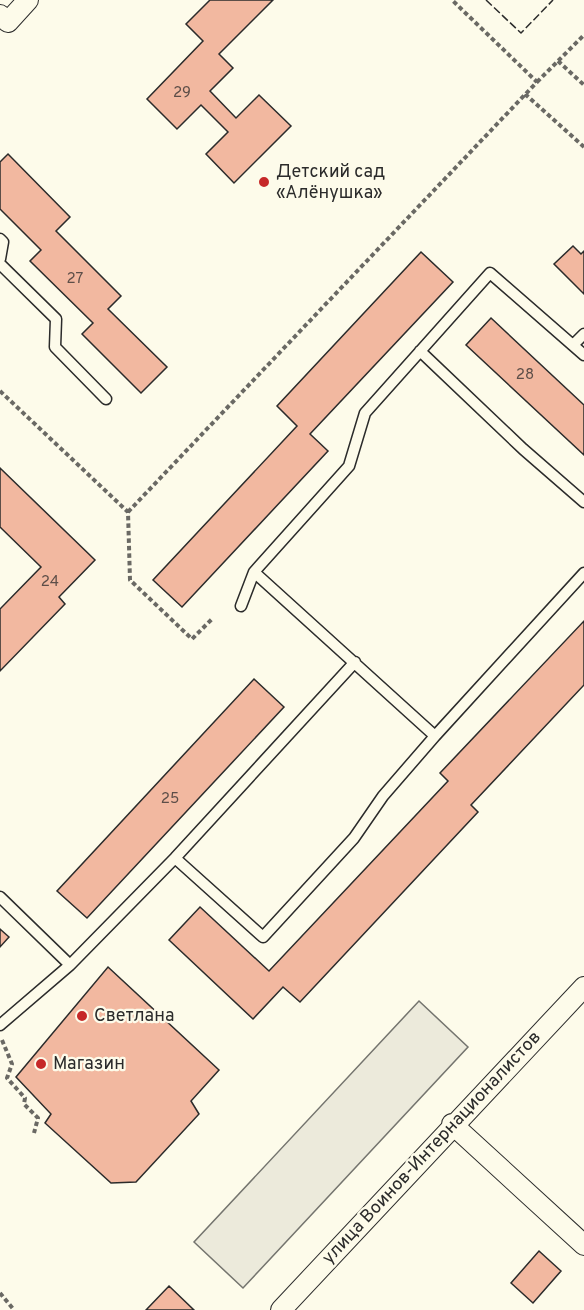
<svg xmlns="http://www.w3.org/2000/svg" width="584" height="1310" font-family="Overpass,sans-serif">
<rect width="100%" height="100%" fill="#fdfbea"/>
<!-- parking -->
<path fill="#eceadb" stroke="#74746e" stroke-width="1.5" d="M419,1001L468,1047L243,1288L194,1242Z"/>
<!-- building -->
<path fill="#f2b8a0" stroke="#2b2b2b" stroke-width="1.5" d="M210,0H273L219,54L233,68L210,91L236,118L259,95L291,126L234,183L206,154L228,132L201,105L177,129L147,99L203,41L186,24Z
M8,154L70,217L56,231L121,296L108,309L167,367L141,393L82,334L93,323L30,261L41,250L0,209V162Z
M573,246L581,254L584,251V294L554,264Z
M421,252L453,282L310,434L328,451L182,607L153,580L297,426L277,406Z
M491,318L584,405V455L466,345Z
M0,468L95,560L59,597L65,604L0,671V609L41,567L0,527Z
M584,621V685L471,805L478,812L300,1002L283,987L253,1019L169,940L200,907L269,971L448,781L440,773Z
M254,679L284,707L87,918L57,891Z
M0,929L9,937L0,947Z
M108,967L219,1070L191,1101L199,1114L136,1182L111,1183L45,1123L51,1114L16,1077Z
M539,1251L561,1271L533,1303L511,1283Z
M169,1286L194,1310H146Z"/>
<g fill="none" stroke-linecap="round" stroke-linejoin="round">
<!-- lane casing -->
<g stroke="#2b2b2b" stroke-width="13">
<path id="lane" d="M0,239L3,242L0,259
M0,264L56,319L55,347L106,399
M573,345L584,334
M420,351L523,449L584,502
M254,572L435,736
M241,606L254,572L349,466L365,413L490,273L584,355
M175,858L263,937L354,838L383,796L435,736L584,573
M0,897L70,965L175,858L355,662
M0,1025L70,965"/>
</g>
<!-- street casing -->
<g stroke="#2b2b2b" stroke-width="22">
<path id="street" d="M0,15L8,22L28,0
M452,1124L584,1245
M281,1310L584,987"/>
</g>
<!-- path -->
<path stroke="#6a6964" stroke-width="4" stroke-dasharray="4.5 3" stroke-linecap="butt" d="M558,61L584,85
M537,82L584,35
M525,94L584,147
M0,391L128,512L130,580L192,639L213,618
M128,512L537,82L452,0
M2,1040L12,1064L7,1078L25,1098L24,1104L38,1118L34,1133
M0,1293L14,1310"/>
<!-- lane -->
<use href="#lane" stroke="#fdfbea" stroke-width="10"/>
<!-- street -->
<use href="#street" stroke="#fdfbea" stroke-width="20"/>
<!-- fence -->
<path stroke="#2b2b2b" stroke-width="1.5" stroke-dasharray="8 3" stroke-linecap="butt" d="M486,0L521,33L553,0"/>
</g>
<!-- markers -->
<g fill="#c62828" stroke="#fdfbea" stroke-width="2">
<circle cx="264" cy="182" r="6"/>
<circle cx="82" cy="1016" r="6"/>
<circle cx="41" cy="1064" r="6"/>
</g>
<g text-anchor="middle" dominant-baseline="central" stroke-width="4.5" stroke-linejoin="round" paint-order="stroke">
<!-- number labels -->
<g font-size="15" fill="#5d4e48">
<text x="182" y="93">29</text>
<text x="75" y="279">27</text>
<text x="525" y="375">28</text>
<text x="50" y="582">24</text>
<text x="170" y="799">25</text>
</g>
<!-- poi labels -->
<g font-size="18" fill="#2b2b2b" stroke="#fdfbea" text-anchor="start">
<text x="276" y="172">Детский сад<tspan x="276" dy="21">«Алёнушка»</tspan></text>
<text x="94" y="1016">Светлана</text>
<text x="53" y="1064">Магазин</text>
</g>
<!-- street labels -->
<g font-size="18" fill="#2b2b2b" stroke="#fdfbea">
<text transform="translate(432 1148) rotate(-47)">улица Воинов-Интернационалистов</text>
</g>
</g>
</svg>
